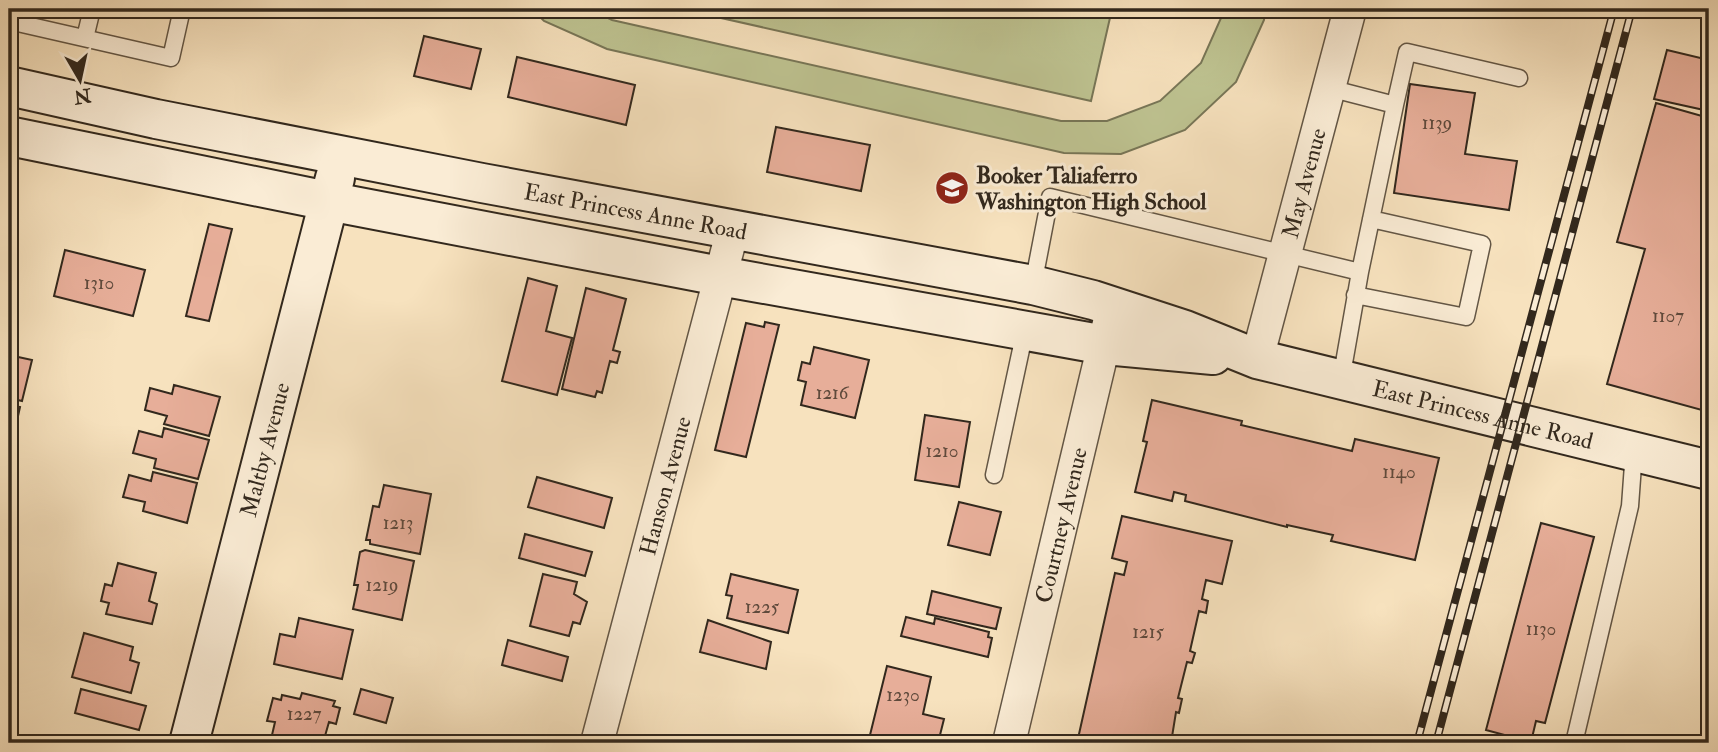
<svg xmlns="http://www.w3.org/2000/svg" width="1718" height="752" font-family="'IM FELL Double Pica',serif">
<rect width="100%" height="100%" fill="#f7e2be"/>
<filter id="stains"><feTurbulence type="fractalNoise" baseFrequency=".00286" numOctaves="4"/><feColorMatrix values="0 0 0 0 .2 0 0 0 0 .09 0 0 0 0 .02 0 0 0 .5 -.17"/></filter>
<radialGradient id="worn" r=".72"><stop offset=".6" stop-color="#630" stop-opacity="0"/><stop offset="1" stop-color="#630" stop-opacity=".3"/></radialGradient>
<!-- green -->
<path fill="#bec391" stroke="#787657" stroke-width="2" d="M532,9H590L612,20L1061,121H1107L1160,101L1201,63L1225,9H1265L1264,20L1236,82L1185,130L1121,154L1064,153L607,49L544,21Z
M681,9H1112L1091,101Z"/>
<!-- building -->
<path fill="#e7ae99" stroke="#32281d" stroke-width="2" d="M424,36L481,49L471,89L414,76Z
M1667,50L1709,60V89L1704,110L1654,99Z
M517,57L635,85L626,125L508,97Z
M1410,84L1475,93L1465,154L1517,161L1509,210L1394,193Z
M1656,103L1709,118V412L1607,384L1645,249L1617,242Z
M776,127L870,145L861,191L767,172Z
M209,224L232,229L209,321L186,316Z
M65,250L145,270L133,316L54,296Z
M528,278L557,286L546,331L572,338L557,395L502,381Z
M586,288L626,299L613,350L620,352L617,363L610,361L602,393L597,391L595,397L562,389Z
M765,322L779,325L746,457L715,450L746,323L764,327Z
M814,347L869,360L855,418L801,405L806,382L798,380L802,362L810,364Z
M9,355L32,360L22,401L9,398Z
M174,385L220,397L209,436L164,424L167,416L145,410L150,388L172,394Z
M1152,400L1242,421L1241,425L1352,451L1355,439L1439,458L1415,560L1331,541L1333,535L1287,525V527L1185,501L1186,495L1174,492L1172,501L1135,492L1147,442L1143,441Z
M9,405L20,407L11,448H9Z
M925,415L970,422L959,487L915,480Z
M164,428L209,440L198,479L154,468L156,459L133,453L139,431L162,437Z
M153,472L197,483L187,523L143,511L145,502L123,497L129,475L151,481Z
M537,477L612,498L604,528L528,507Z
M384,485L431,494L420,554L370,544V540H366L373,506L379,507Z
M959,502L1001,512L990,555L948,545Z
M1122,516L1232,541L1222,584L1206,580L1202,599L1208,601L1206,613L1199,611L1190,651L1195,653L1192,663L1187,662L1178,698L1182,699L1179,713L1176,712L1171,743H1077L1115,573L1124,575L1127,562L1112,558Z
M1541,523L1594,537L1545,723L1536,721L1531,742L1486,730Z
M525,534L592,552L585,576L519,558Z
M365,550L414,561L402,620L353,609L358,585H354L360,552Z
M118,563L156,573L149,601L157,604L152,624L106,614L109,603L101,601L105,584L112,586Z
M543,574L577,582L574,594L587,602L580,624L573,622L569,636L530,626Z
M731,574L798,590L788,633L727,618L732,596L726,595Z
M932,591L1001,608L996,629L927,614Z
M906,617L934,624L935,618L989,632L988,637L992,638L988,657L901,636Z
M299,618L353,630L342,679L274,664L280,634L295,637Z
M708,620L771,642L766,669L700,652Z
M84,633L133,647L130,660L139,663L131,693L72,677Z
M508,640L568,657L562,681L502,665Z
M887,666L931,677L923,714L944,719L938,743H904L870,735Z
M81,689L146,706L139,730L75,713Z
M361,689L393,698L386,723L354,714Z
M302,693L335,701L333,706L340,708L336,724L329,722L323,743H303L272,735L275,722L267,721L273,698L281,700L282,695L300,699Z"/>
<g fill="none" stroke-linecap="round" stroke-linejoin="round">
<!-- lane casing -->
<g stroke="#635645" stroke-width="19">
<path id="lane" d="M9,21L171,58L182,9
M85,38L92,9
M1329,88L1395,105L1360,272
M1395,105L1407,52L1519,78
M1033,285L1050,197L1360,272L1341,380
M1355,295L1466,317L1482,244L1371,219
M994,475L1025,331
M1574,743L1630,506L1634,451"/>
</g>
<!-- street casing -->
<g stroke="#635645" stroke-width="35">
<g id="street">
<path id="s1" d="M1257,359L1350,9"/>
<path id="s2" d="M597,743L733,229"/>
<path id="s3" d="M1009,743L1109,323"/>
</g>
</g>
<!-- secondary casing -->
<g stroke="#32281d" stroke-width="42">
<g id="secondary">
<path id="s4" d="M9,86L156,119L482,183L1033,285L1093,300L1185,330L1257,359L1709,470"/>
<path d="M9,136L328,201L720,276L1105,345L1213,355"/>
<path id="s5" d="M189,743L335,178"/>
</g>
</g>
<!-- lane -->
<use href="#lane" stroke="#faecd5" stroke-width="16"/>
<!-- street -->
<use href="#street" stroke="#faecd5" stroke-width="32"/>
<!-- secondary -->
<use href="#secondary" stroke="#faecd5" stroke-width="38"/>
<!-- rail casing -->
<g stroke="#32281d" stroke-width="8">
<path id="rail" d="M1417,743L1614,9
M1436,743L1632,9"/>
</g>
<!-- rail -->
<use href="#rail" stroke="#faecd5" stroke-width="5" stroke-dasharray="16" stroke-linecap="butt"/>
</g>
<!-- icons -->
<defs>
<g id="school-disc" transform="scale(1.75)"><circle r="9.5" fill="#8f2418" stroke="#faecd5"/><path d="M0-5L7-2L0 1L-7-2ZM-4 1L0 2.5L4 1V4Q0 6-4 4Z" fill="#fff"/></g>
</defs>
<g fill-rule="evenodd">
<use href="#school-disc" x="952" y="188"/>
</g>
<g text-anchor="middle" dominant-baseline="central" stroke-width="6" stroke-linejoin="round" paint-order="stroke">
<!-- number labels -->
<g font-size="19" fill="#5f4a3c">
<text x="1437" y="123">1139</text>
<text x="99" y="283">1310</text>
<text x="1668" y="316">1107</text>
<text x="832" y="393">1216</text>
<text x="942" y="451">1210</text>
<text x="1399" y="472">1140</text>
<text x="398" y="523">1213</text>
<text x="382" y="585">1219</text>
<text x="762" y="607">1225</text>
<text x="1541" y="629">1130</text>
<text x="1148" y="632">1215</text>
<text x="903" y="695">1230</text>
<text x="304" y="714">1227</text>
</g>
<!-- poi labels -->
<g font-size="23" font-weight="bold" fill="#32281d" stroke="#faecd5" text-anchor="start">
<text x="976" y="175">Booker Taliaferro<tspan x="976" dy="26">Washington High School</tspan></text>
</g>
<!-- street labels -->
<g font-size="23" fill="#32281d" stroke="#faecd5">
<text stroke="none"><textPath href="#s1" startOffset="182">May Avenue</textPath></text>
<text stroke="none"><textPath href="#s4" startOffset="639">East Princess Anne Road</textPath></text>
<text stroke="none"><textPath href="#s4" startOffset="1512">East Princess Anne Road</textPath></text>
<text stroke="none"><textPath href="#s5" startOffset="303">Maltby Avenue</textPath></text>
<text stroke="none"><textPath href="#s2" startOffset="266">Hanson Avenue</textPath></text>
<text stroke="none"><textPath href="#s3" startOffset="224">Courtney Avenue</textPath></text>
</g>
</g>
<!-- margin -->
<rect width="1718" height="752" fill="none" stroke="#f7e2be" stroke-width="35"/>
<rect x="10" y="10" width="1697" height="731" fill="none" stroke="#32281d" stroke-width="3.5"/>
<rect x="18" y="18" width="1683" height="717" fill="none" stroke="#32281d" stroke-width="2"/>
<!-- north arrow -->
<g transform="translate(80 80) rotate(171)" stroke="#faecd5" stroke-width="5" paint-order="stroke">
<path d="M0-5L12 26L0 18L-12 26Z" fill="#32281d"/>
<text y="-10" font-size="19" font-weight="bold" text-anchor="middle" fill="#32281d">N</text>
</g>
<rect width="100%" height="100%" filter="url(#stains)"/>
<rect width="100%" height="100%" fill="url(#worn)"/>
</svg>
